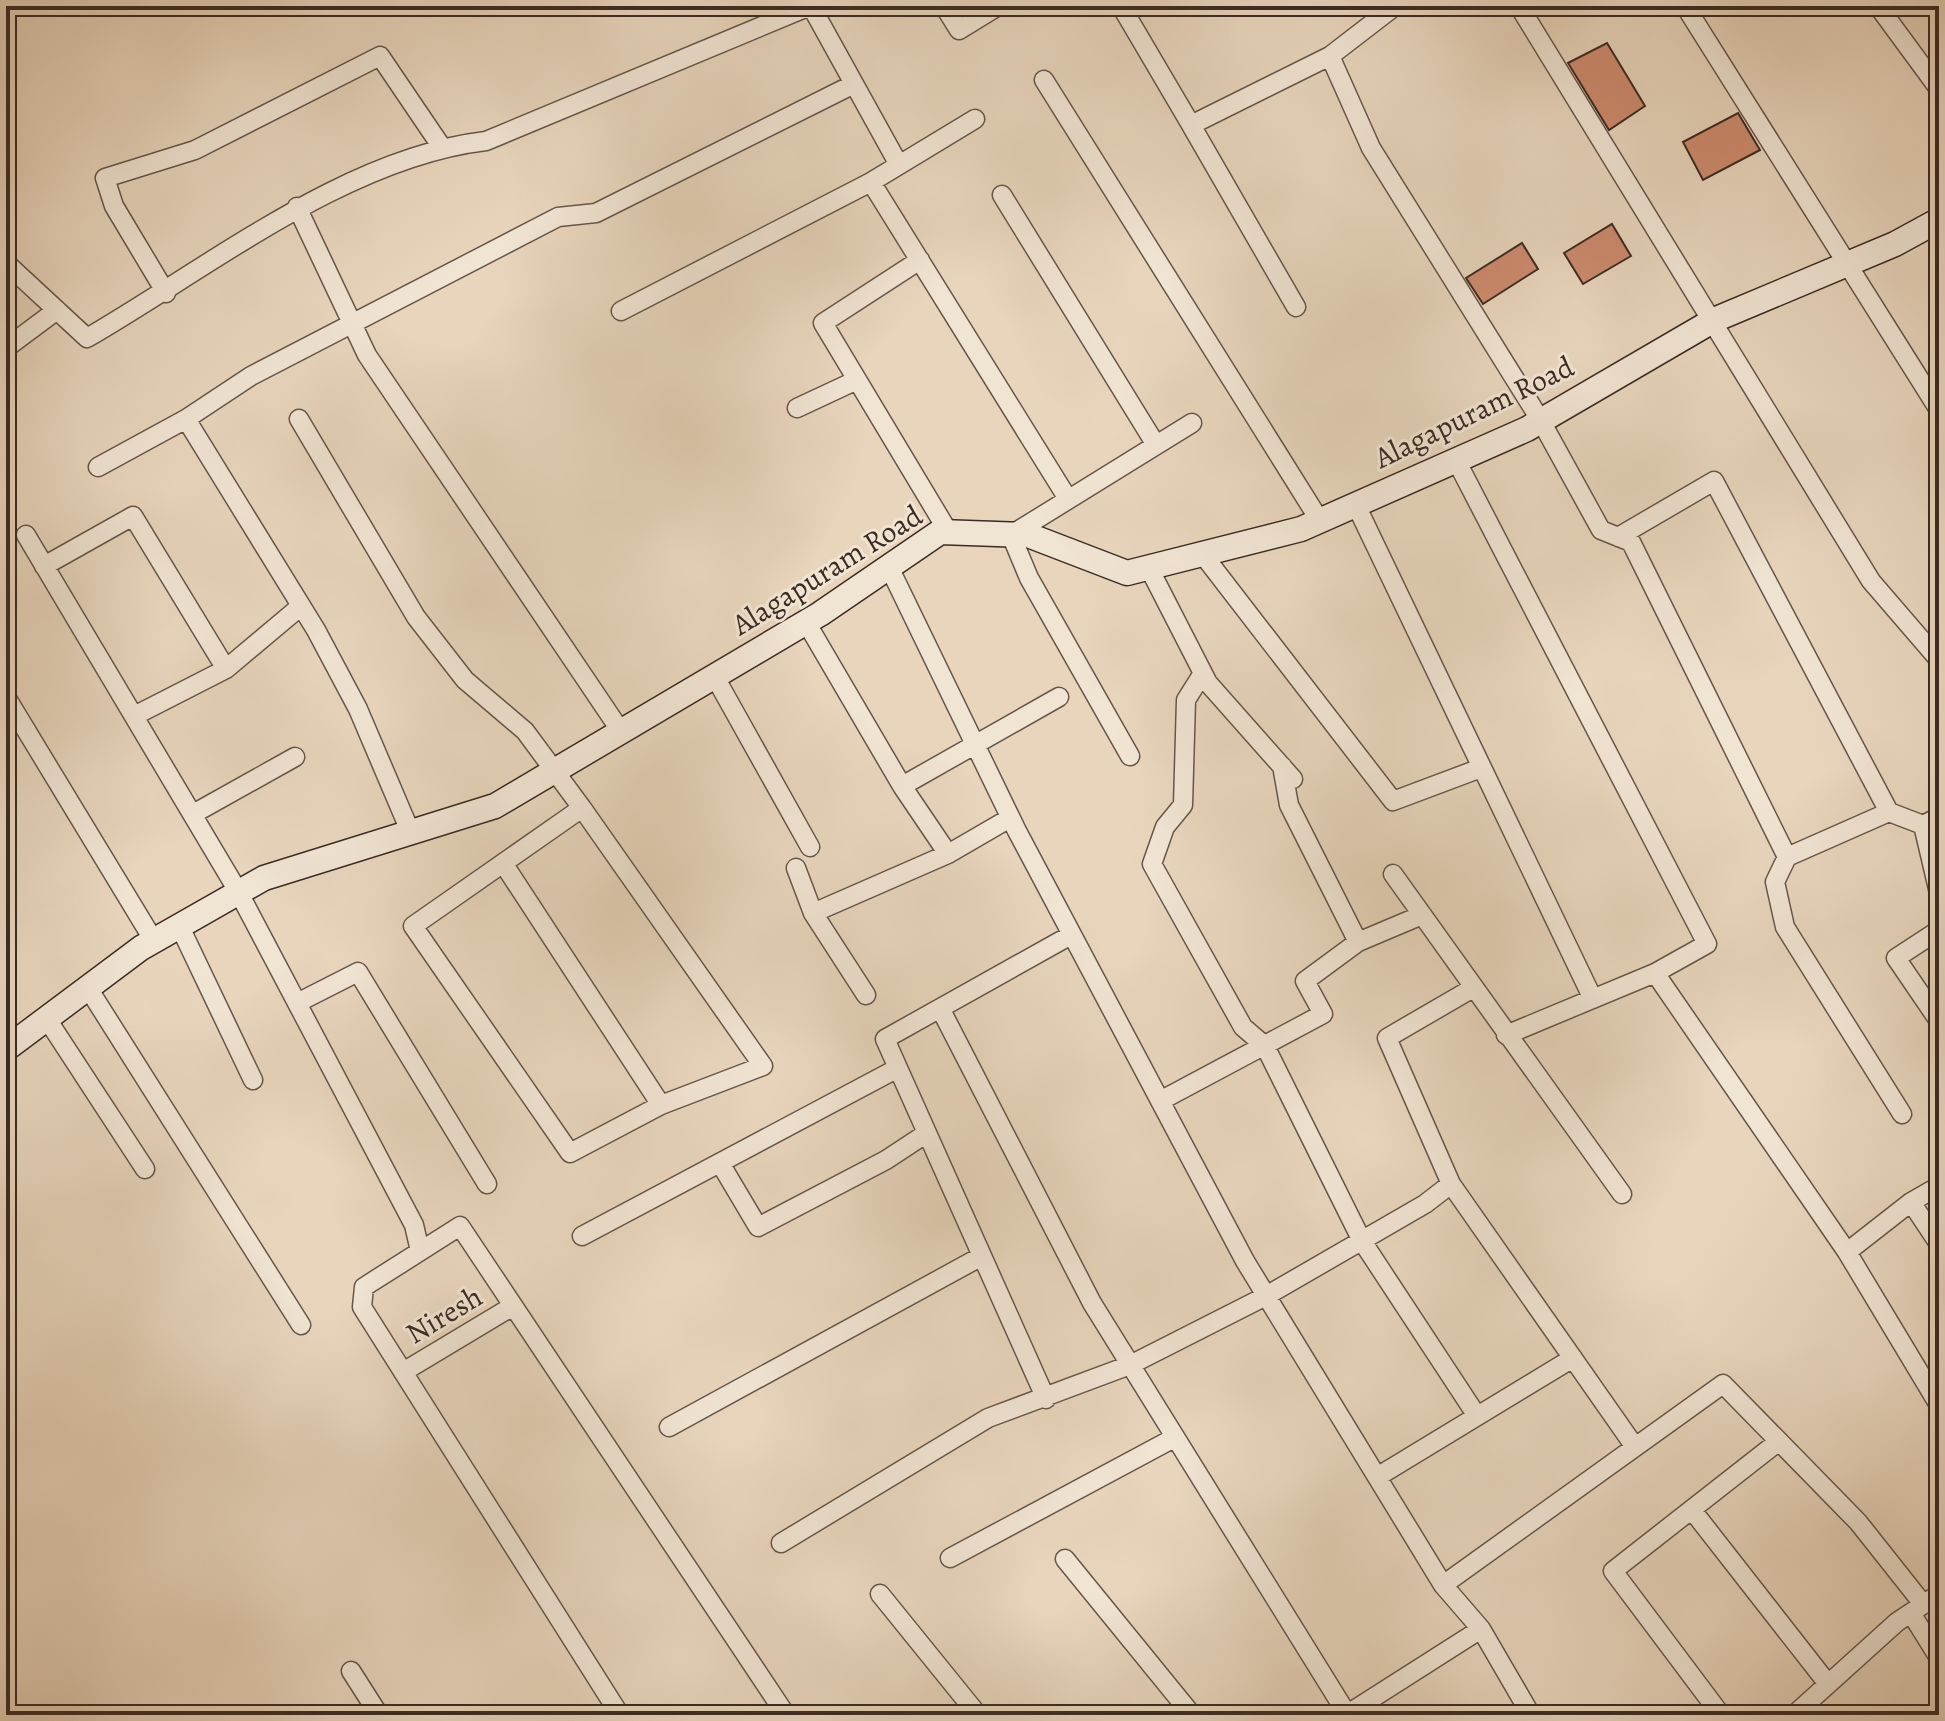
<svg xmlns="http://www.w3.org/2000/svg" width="1945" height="1721" font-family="Alegreya,serif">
<rect width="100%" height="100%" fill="#e8d5bc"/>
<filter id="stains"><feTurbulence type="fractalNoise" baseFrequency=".0025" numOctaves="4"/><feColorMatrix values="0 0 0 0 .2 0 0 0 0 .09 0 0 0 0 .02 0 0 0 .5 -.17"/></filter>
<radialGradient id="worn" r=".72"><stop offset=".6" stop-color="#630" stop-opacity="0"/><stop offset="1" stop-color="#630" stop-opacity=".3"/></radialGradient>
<!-- building -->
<path fill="#cd8b6e" stroke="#3b2b24" stroke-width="2" d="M1607,43L1645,106L1609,130L1568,63Z
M1738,113L1760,150L1703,180L1683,142Z
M1612,224L1631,256L1583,284L1564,253Z
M1522,243L1538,269L1483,304L1466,278Z"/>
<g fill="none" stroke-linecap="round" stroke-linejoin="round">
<!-- street casing -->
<g stroke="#66564a" stroke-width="21">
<path id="street" d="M811,6L899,165
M944,6L959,30L998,6
M1121,6L1191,125L1330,56
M1395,6L1330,56L1371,148L1541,421L1601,530L1631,542L1787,857
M1519,6L1871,581L1939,660
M1685,6L1939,410
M1878,6L1939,89
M1044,80L1320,521
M1191,125L1296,307
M871,182L1068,499
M1002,195L1156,445
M297,207L367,355L622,733
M920,260L823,323L949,533
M6,263L87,338C208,268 347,157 486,141L810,6
M166,293L114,206L105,178L195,150L380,56L441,146
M621,311L871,182L975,119
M6,348L57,310
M797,408L857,380
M186,419L316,630L358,709L410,831
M299,419L416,617L465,680L525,731L582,808L763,1066L661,1105L570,1153L413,926L582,808
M1456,460L1707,944L1655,973L1847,1252L1911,1202L1939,1244
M98,467L186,419L251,376L558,217L596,213L854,84
M1356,505L1593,999
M26,535L239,893L414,1225L420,1251
M1618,537L1714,481L1889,812
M1204,556L1393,801L1481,768
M44,566L133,516L226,669L134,716
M889,567L1017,831L1245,1261L1443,1585L1481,1629L1531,1715
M1149,568L1208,683L1293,779
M806,622L902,786L948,854L813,913
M226,669L301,606
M1203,673L1186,700L1183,805L1165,827L1152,864L1243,1027L1265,1046L1362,1241L1477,1416
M715,677L810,847
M6,697L154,941
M1130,756L1029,578L1011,535L1192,423
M1282,766L1289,805L1358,942
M902,786L1059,697
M193,814L295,757
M1923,825L1939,893
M948,854L1010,818
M503,863L661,1105
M796,868L813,913L866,995
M1393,874L1622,1194
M180,927L253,1080
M1939,930L1896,958L1939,1021
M88,988L301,1325
M1473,988L1387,1038L1451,1184L1635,1447
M297,1003L358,972L487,1184
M940,1008L1092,1303L1347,1714
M47,1019L145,1169
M1506,1035L1655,973
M1160,1101L1323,1014L1305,981L1358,942L1422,915
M1902,1114L1785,927L1775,882L1787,857L1889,812L1923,825L1939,817
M720,1163L758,1227L886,1160L927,1133
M1911,1202L1939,1186
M582,1236L898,1068
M1847,1252L1939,1405
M403,1372L513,1306
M1046,1399L885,1039L1071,935
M669,1427L982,1256
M1377,1477L1573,1358
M1692,1510L1828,1684
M781,1543L988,1418L1130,1365L1266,1296L1425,1204L1451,1184
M950,1558L1174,1438
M1065,1559L1192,1715
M1443,1585L1723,1384L1858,1522L1923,1604
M880,1594L978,1715
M1911,1613L1939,1658
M351,1671L379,1715
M499,1715H500
M620,1715L362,1307L364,1287L460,1226L786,1715
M1346,1715L1481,1629
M1721,1715L1613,1571L1779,1441
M1794,1715L1897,1622L1939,1594"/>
</g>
<!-- secondary casing -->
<g stroke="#3b2b24" stroke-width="27">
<path id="secondary" d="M6,1049L141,948L264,878L495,806L820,614L940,532L1028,535L1127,573L1301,529L1527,429L1714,320L1895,244L1939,220"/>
</g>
<!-- street -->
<use href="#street" stroke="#f0e4d3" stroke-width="18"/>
<!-- secondary -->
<use href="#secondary" stroke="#f0e4d3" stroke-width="24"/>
</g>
<g text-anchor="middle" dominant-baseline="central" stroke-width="6" stroke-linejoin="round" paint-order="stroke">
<!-- street labels -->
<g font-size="30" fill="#3b2b24" stroke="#f0e4d3">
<text transform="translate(1474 412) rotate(-26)">Alagapuram Road</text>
<text transform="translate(827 570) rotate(-32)">Alagapuram Road</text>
<text transform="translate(444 1315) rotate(-31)">Niresh</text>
</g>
</g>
<!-- margin -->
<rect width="1945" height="1721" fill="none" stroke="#e8d5bc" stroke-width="32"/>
<rect x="8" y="8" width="1929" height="1705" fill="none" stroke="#3b2b24" stroke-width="4"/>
<rect x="16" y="16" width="1913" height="1689" fill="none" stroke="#3b2b24" stroke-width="2"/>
<rect width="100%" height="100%" filter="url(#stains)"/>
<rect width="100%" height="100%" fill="url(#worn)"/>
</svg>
